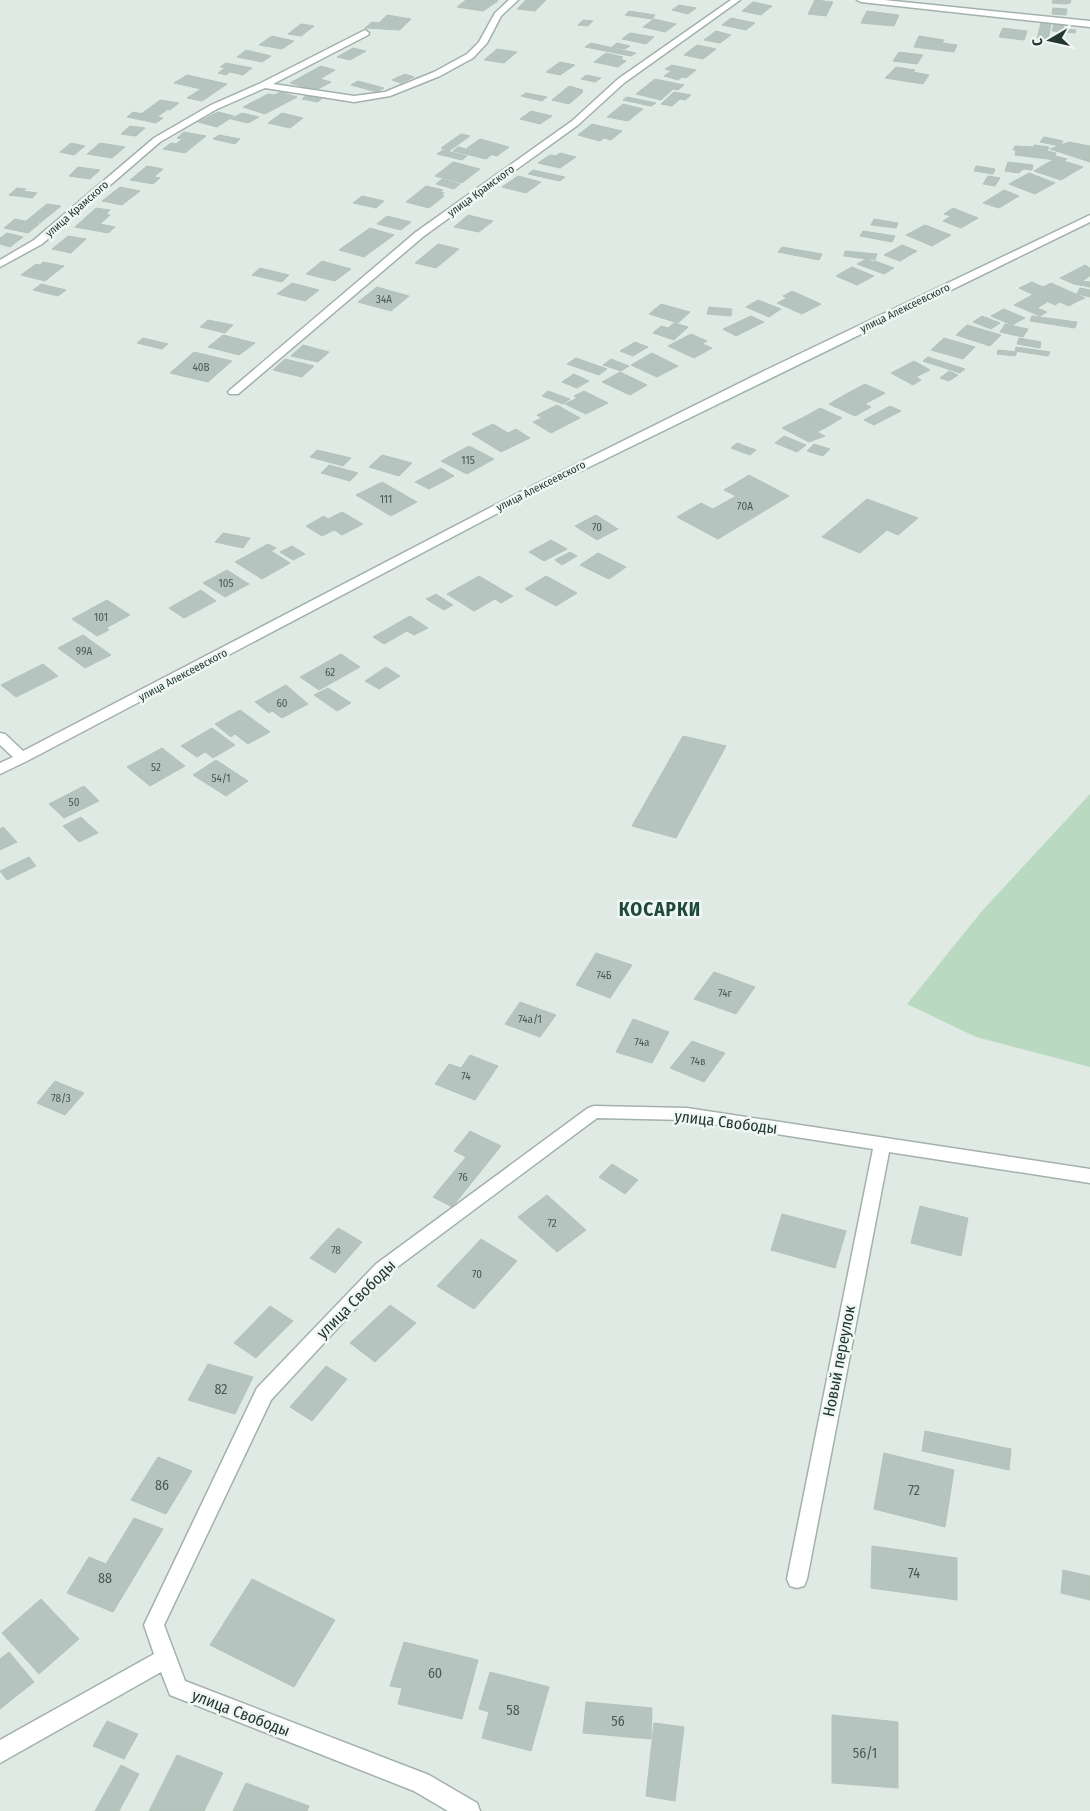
<svg xmlns="http://www.w3.org/2000/svg" width="1090" height="1811" font-family="'Fira Sans Condensed',sans-serif">
<rect width="100%" height="100%" fill="#e0eae5"/>
<!-- green -->
<path fill="#bad9c1" d="M1090,794V1067L976,1037L907,1004L982,911Z"/>
<!-- building -->
<path fill="#b5c4be" stroke="#b3c3bb" d="M466,0H495L498,1L483,11L457,7Z
M526,0H546L535,11L517,9Z
M815,0L833,2L826,16L808,14Z
M1053,0H1071L1070,3L1066,4L1052,3Z
M753,2L772,6L761,15L742,11Z
M679,5L696,8L688,14L672,10Z
M1053,8L1067,9L1066,15L1052,14Z
M629,11L655,15L652,19L625,15Z
M867,11L899,15L894,26L861,23Z
M387,15L411,19L400,30L365,28L372,22L379,23Z
M731,18L755,23L746,30L722,25Z
M654,19L676,24L665,32L643,27Z
M583,20L593,21L588,26L578,25Z
M1041,23L1051,24L1048,40L1037,39Z
M301,24L314,26L301,36L288,34Z
M1054,24L1064,25L1063,29L1076,30L1075,33L1052,31Z
M1003,28L1027,31L1024,40L999,37Z
M716,31L731,35L720,43L704,40Z
M630,33L654,37L646,44L622,39Z
M272,36L294,41L282,49L259,45Z
M919,36L944,40L942,43L957,45L954,52L914,47Z
M591,43L636,53L631,56L585,47Z
M617,43L630,46L625,49L612,47Z
M697,45L716,49L703,59L684,55Z
M353,48L366,51L350,60L337,57Z
M497,49L517,52L504,63L484,60Z
M246,50L271,56L262,62L237,57Z
M899,52L923,55L917,64L893,61Z
M606,53L623,57L620,59L626,61L618,67L594,62Z
M560,62L575,65L560,75L546,72Z
M226,63L252,68L243,75L230,72L226,75L218,73L225,68L220,67Z
M672,65L696,70L686,78L682,77L678,80L664,76L671,71L665,69Z
M321,66L335,70L320,79L331,82L316,90L290,83Z
M896,67L915,70L913,72L929,75L923,84L885,78Z
M405,74L414,77L401,83L392,80Z
M187,75L227,84L202,101L187,98L201,89L174,83Z
M586,75L601,78L595,82L581,79Z
M655,79L684,85L678,90L673,89L661,100L636,94Z
M358,81L384,88L377,92L351,85Z
M569,86L583,90L581,92H583L569,104L552,100Z
M281,92L297,97L265,114L243,107L268,94L274,95Z
M674,92L691,95L685,100L680,99L672,106L661,104Z
M526,93L547,97L542,101L521,96Z
M307,95L322,98L318,102L302,99Z
M627,97L656,103L651,106L623,100Z
M160,100L179,103L170,110L152,106Z
M623,104L643,109L628,121L607,117Z
M152,106L168,109L157,117L141,114Z
M531,111L552,116L540,124L520,119Z
M133,112L157,117L163,118L156,123L127,117Z
M218,112L234,116L217,127L198,122Z
M242,113L259,117L248,123L231,119Z
M282,113L303,118L290,128L268,123Z
M592,124L622,131L611,140L604,138L600,141L578,135Z
M130,126L145,128L136,136L121,134Z
M184,132L206,136L185,153L163,149L171,143L176,144L182,139L177,138Z
M461,134L470,136L449,151L441,148Z
M219,135L240,139L235,144L213,139Z
M1044,137L1063,141L1060,146L1040,142Z
M480,139L509,147L497,156L467,148Z
M1069,142L1090,146V162L1050,149Z
M71,143L85,146L74,155L60,152Z
M100,143L125,147L112,158L87,154Z
M1034,145L1049,147L1047,151L1056,153L1055,156L1067,159L1064,161L1015,155L1016,150H1013L1015,146L1033,147Z
M458,147L491,155L486,159L453,151Z
M443,150L467,156L462,160L437,154Z
M560,153L576,157L560,168L538,163L550,155L556,156Z
M1053,160L1067,162L1083,167L1071,174L1044,165Z
M453,162L480,169L462,183L435,176Z
M1008,162L1033,165L1032,170L1023,169L1019,173L1005,171Z
M1044,165L1071,174L1061,180L1034,171Z
M147,166L163,169L154,177L160,178L153,184L130,180Z
M976,166L995,169L993,174L974,171Z
M78,167L100,170L90,179L69,176Z
M533,170L565,177L560,181L528,174Z
M1029,173L1055,183L1035,194L1009,184Z
M518,176L541,182L526,193L502,187Z
M988,176L1000,178L995,186L983,184Z
M442,179L460,184L454,189L436,184Z
M426,186L443,190L440,192L444,193L441,195L444,196L429,208L406,202Z
M120,187L140,191L122,205L102,201Z
M17,188L26,189L23,191L37,193L32,198L9,195Z
M1004,190L1019,196L999,208L983,203Z
M362,196L384,201L376,208L353,203Z
M47,204L61,206L40,223L26,221Z
M96,208L110,210L106,214L110,215L100,224L115,227L108,233L75,227Z
M953,208L978,218L961,228L943,221L951,216L944,214Z
M468,215L493,221L479,232L454,227Z
M387,216L411,222L401,230L377,224Z
M15,219L39,224L28,233L4,228Z
M874,219L898,223L896,228L871,225Z
M925,225L951,235L932,246L906,235Z
M370,228L394,235L364,257L339,250Z
M863,231L895,236L892,242L860,236Z
M7,233L23,237L10,247L0,244V238Z
M68,236L86,239L71,253L52,249Z
M438,244L459,249L436,268L415,263Z
M902,245L917,251L900,261L884,255Z
M782,247L822,254L819,260L778,252Z
M845,251L877,254L875,260L844,256Z
M866,259L873,262L875,261L894,268L884,274L857,264Z
M322,261L351,269L335,281L306,274Z
M43,262L64,266L45,281L21,275L36,264L40,265Z
M1085,265L1090,268V276L1082,281L1090,282V287L1074,284L1060,278Z
M852,267L874,276L857,285L836,276Z
M260,268L289,275L282,282L252,275Z
M1032,282L1076,302L1069,306L1060,302L1055,305L1019,288Z
M292,283L319,290L305,301L277,294Z
M1051,283L1085,298L1076,302L1043,287Z
M41,284L66,290L58,296L33,290Z
M377,287L409,296L391,311L358,302Z
M1080,288L1090,290V297L1077,294Z
M792,291L821,304L802,314L777,303L787,298L783,296Z
M1032,295L1047,302L1037,308L1047,312L1040,316L1014,305Z
M758,300L781,309L769,317L746,307Z
M661,304L690,312L678,323L649,314Z
M709,307L732,309L731,316L707,314Z
M1004,309L1025,318L1012,325L991,316Z
M751,316L764,322L736,336L723,329Z
M982,316L1000,323L991,329L973,322Z
M1032,316L1077,322L1075,328L1030,321Z
M208,320L233,325L225,333L200,327Z
M674,323L688,327L674,340L653,333L661,326L668,328Z
M1005,324L1028,329L1023,337L1000,332Z
M967,325L1001,335L990,346L956,335Z
M691,334L707,341L702,344L712,348L694,358L668,346Z
M223,335L255,343L239,355L208,347Z
M143,338L168,344L162,349L137,343Z
M944,338L975,347L963,359L931,350Z
M1019,338L1041,342L1040,348L1017,344Z
M635,342L648,347L633,356L620,351Z
M303,345L329,352L318,362L291,356Z
M1016,347L1050,352L1048,356L1015,351Z
M998,350L1017,352L1015,356L997,354Z
M194,352L232,361L208,382L170,373Z
M652,353L678,366L657,377L631,365Z
M928,357L965,369L960,373L923,361Z
M576,358L607,369L599,375L567,364Z
M285,359L314,366L302,377L273,370Z
M611,359L629,366L621,371L603,365Z
M914,361L930,370L916,377L921,380L913,385L891,373Z
M949,371L958,375L949,381L940,378Z
M620,372L647,385L630,395L602,382Z
M574,374L589,381L577,388L562,382Z
M865,384L885,393L865,404L846,394Z
M548,391L570,399L563,404L542,396Z
M584,391L608,403L586,414L565,404L577,398L574,396Z
M846,394L865,404L871,407L855,416L829,404Z
M557,405L580,418L551,433L533,422L542,418L537,415Z
M890,406L901,411L874,425L864,420Z
M820,408L842,418L825,428L804,417Z
M804,417L825,428L817,432L825,436L809,442L782,428Z
M493,424L508,433L516,429L530,438L501,452L472,434Z
M784,436L806,445L797,452L775,443Z
M737,443L756,450L750,455L731,448Z
M814,444L830,449L823,456L807,451Z
M469,446L494,459L467,474L441,461Z
M317,450L351,458L343,466L310,457Z
M382,455L412,463L399,476L369,467Z
M329,465L358,473L350,481L321,473Z
M441,468L454,476L429,489L415,482Z
M749,475L789,496L718,539L677,517L701,503L713,509L736,496L724,490Z
M382,482L417,502L391,516L356,495Z
M867,499L918,518L898,535L887,530L860,553L822,537Z
M342,512L363,524L342,535L334,530L322,536L306,526L324,516L328,519Z
M596,515L618,529L597,540L575,526Z
M223,533L250,538L243,548L215,542Z
M551,540L567,549L544,561L529,552Z
M268,544L276,548L271,551L290,563L262,579L235,562Z
M292,546L305,554L293,560L280,552Z
M570,552L577,556L562,565L555,560Z
M598,553L626,567L609,579L580,565Z
M227,570L249,584L225,597L203,583Z
M479,576L513,596L501,603L495,599L474,611L447,594Z
M546,576L577,593L556,606L525,589Z
M201,590L216,601L184,618L169,608Z
M436,594L453,605L444,610L426,599Z
M107,600L130,615L106,628L109,630L97,636L72,619Z
M410,616L428,628L414,635L407,631L384,644L373,637Z
M83,635L111,655L85,668L58,648Z
M341,654L360,667L319,690L300,677Z
M43,664L58,676L16,697L1,685Z
M386,667L400,676L379,689L365,681Z
M286,685L308,704L282,718L272,711L269,713L255,702Z
M328,688L351,703L337,711L314,695Z
M240,710L270,732L248,744L235,734L231,737L215,724Z
M212,728L235,745L213,758L205,752L197,757L181,746Z
M683,736L726,746L676,838L632,826Z
M162,748L185,766L150,786L127,767Z
M216,760L248,781L226,796L193,775Z
M84,786L99,801L64,818L49,804Z
M81,817L98,833L79,842L63,826Z
M3,827L17,842L0,850V829Z
M29,857L36,866L7,880L0,871Z
M596,953L632,965L610,998L576,985Z
M714,972L755,987L736,1014L694,999Z
M520,1002L556,1015L540,1037L505,1024Z
M633,1019L669,1032L652,1063L616,1052Z
M692,1041L725,1053L704,1082L670,1068Z
M470,1055L498,1066L475,1100L435,1084L449,1064L461,1068Z
M55,1081L84,1093L65,1115L37,1103Z
M470,1131L501,1146L452,1207L433,1197L466,1157L454,1151Z
M612,1164L638,1180L625,1194L599,1177Z
M547,1195L586,1230L557,1252L518,1217Z
M920,1206L968,1218L961,1256L911,1243Z
M782,1214L846,1231L835,1268L771,1250Z
M338,1228L362,1242L335,1273L310,1258Z
M481,1239L517,1261L474,1309L437,1286Z
M390,1305L416,1323L375,1362L350,1343Z
M270,1306L293,1321L256,1358L234,1343Z
M208,1364L253,1377L235,1414L188,1400Z
M326,1366L347,1379L312,1421L290,1407Z
M925,1431L1011,1449L1009,1470L922,1451Z
M884,1453L954,1470L945,1527L874,1509Z
M158,1457L192,1471L166,1514L131,1500Z
M134,1518L163,1529L113,1612L67,1593L89,1557L106,1564Z
M872,1546L957,1558V1600L871,1588Z
M1063,1570L1090,1576V1600L1061,1593Z
M252,1579L335,1620L294,1687L210,1645Z
M41,1599L79,1639L39,1674L2,1633Z
M404,1642L478,1660L462,1719L398,1704L402,1688L390,1686Z
M9,1652L34,1682L0,1709V1659Z
M490,1672L549,1687L531,1751L482,1738L489,1712L479,1709Z
M586,1702L652,1708L651,1739L583,1733Z
M832,1715L898,1722V1788L832,1783Z
M107,1721L138,1734L124,1759L93,1746Z
M654,1723L684,1727L675,1801L646,1796Z
M177,1755L223,1773L204,1811H149Z
M121,1765L139,1774L119,1811H95Z
M246,1783L309,1806L307,1811H233Z"/>
<g fill="none" stroke-linecap="round" stroke-linejoin="round">
<!-- minor casing -->
<g stroke="#a3b1ab" stroke-width="3">
<path id="minor" d="M509,0H518L501,16L487,43L473,58L440,76L390,96L354,102L265,88L217,109L160,142L42,244L0,267V260L34,240L154,138L211,105L261,83L365,30L369,33L368,35L273,84L354,96L385,92L434,72L467,54L479,42L495,13Z
M731,0H740L624,83L578,125L424,236L238,394H230L228,392L230,390L416,232L572,121L618,79Z
M857,0H884L1090,21V27L861,2Z
M1090,215V222L534,494L27,761L0,774V763L13,757L0,745V733L5,734L23,751L526,489L766,370Z
M594,1106L687,1108L1090,1169V1183L889,1152L807,1579L804,1586L797,1588L790,1586L787,1579L873,1149L687,1120L597,1118L388,1274L271,1400L164,1625L185,1681L429,1775L477,1803L480,1811H448L414,1791L170,1695L161,1672L0,1763V1740L154,1654L144,1625L257,1388L376,1264L588,1108Z"/>
</g>
<!-- minor -->
<use href="#minor" fill="#fff" fill-rule="evenodd"/>
</g>
<g text-anchor="middle" dominant-baseline="central" stroke-width="5" stroke-linejoin="round" paint-order="stroke">
<!-- far-street labels -->
<g font-size="11" fill="#223831" stroke="#f0f7f3">
<text transform="translate(481 191) rotate(-36)">улица Крамского</text>
<text transform="translate(77 209) rotate(-41)">улица Крамского</text>
<text transform="translate(905 308) rotate(-26)">улица Алексеевского</text>
<text transform="translate(541 486) rotate(-27)">улица Алексеевского</text>
<text transform="translate(183 675) rotate(-28)">улица Алексеевского</text>
</g>
<!-- number labels -->
<g font-size="11" fill="#475b54">
<text x="384" y="299">34А</text>
<text x="201" y="367">40В</text>
<text x="468" y="460">115</text>
<text x="386" y="499">111</text>
<text x="745" y="506">70А</text>
<text x="597" y="527">70</text>
<text x="226" y="583">105</text>
<text x="101" y="617">101</text>
<text x="84" y="651">99А</text>
<text x="330" y="672">62</text>
<text x="282" y="703">60</text>
<text x="156" y="767">52</text>
<text x="221" y="778">54/1</text>
<text x="74" y="802">50</text>
<text x="604" y="975">74Б</text>
<text x="725" y="993">74г</text>
<text x="530" y="1019">74а/1</text>
<text x="642" y="1042">74а</text>
<text x="698" y="1061">74в</text>
<text x="466" y="1076">74</text>
<text x="61" y="1098">78/3</text>
<text x="463" y="1177">76</text>
<text x="552" y="1223">72</text>
<text x="336" y="1250">78</text>
<text x="477" y="1274">70</text>
</g>
<!-- near-number labels -->
<g font-size="14" fill="#475b54">
<text x="221" y="1389">82</text>
<text x="162" y="1485">86</text>
<text x="914" y="1490">72</text>
<text x="914" y="1573">74</text>
<text x="105" y="1578">88</text>
<text x="435" y="1673">60</text>
<text x="513" y="1710">58</text>
<text x="618" y="1721">56</text>
<text x="865" y="1753">56/1</text>
</g>
<!-- near-street labels -->
<g font-size="16" fill="#223831" stroke="#f0f7f3">
<text transform="translate(726 1122) rotate(7)">улица Свободы</text>
<text transform="translate(356 1299) rotate(-45)">улица Свободы</text>
<text transform="translate(839 1361) rotate(-79)">Новый переулок</text>
<text transform="translate(241 1713) rotate(21)">улица Свободы</text>
</g>
<!-- district labels -->
<g font-size="19" font-weight="bold" letter-spacing="1" fill="#20493d" stroke="#f0f7f3">
<text x="660" y="909">КОСАРКИ</text>
</g>
</g>
<!-- north arrow -->
<g transform="translate(1050 40) rotate(261)" stroke="#f0f7f3" stroke-width="4" paint-order="stroke">
<path d="M0-4L9 19L0 12L-9 19Z" fill="#223831"/>
<text y="-8" font-size="14" font-weight="bold" text-anchor="middle" fill="#223831">С</text>
</g>
</svg>
